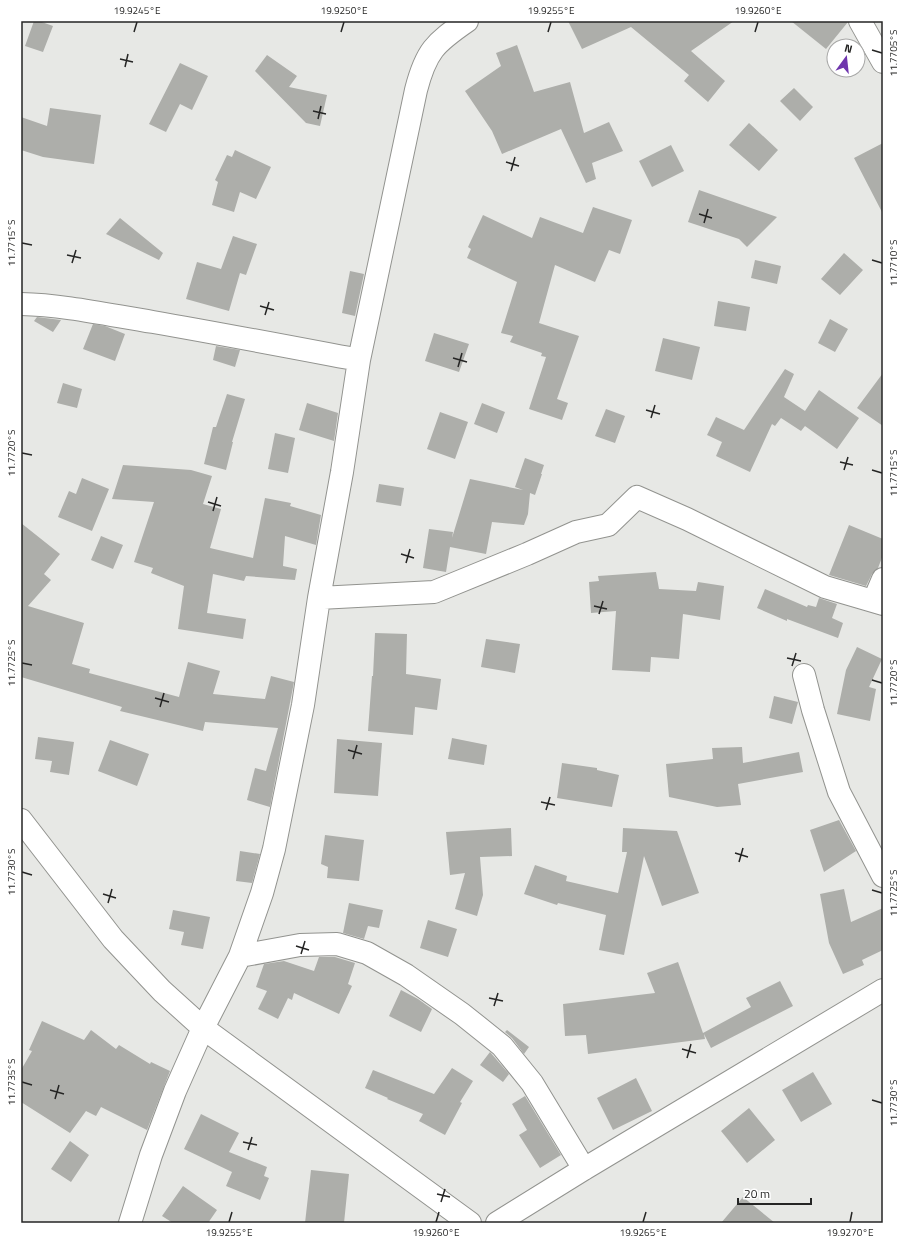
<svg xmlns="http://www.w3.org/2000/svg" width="904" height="1244" font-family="'Titillium Web',sans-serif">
<rect width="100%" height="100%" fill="#e7e8e5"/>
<!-- building -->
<path fill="#adaeaa" d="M34,21H39L53,26L43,52L25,46Z
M568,21H734L691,51L725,81L708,102L684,81L689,75L631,27L582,49Z
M791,21H848V22L826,49Z
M517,45L534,92L570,82L584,133L609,122L623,151L592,163L596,179L586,183L561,129L502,154L492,131L465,91L501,66L496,53Z
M267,55L297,76L289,87L327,95L320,126L306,123L255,71Z
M180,63L208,76L192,110L180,104L166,132L149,124Z
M794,88L813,107L800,121L780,101Z
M50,108L101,115L94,164L43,157L21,150V117L47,126Z
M749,123L778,150L759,171L729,145Z
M883,143V214L854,158Z
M671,145L684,171L652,187L639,161Z
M235,150L271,167L256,199L240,192L234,212L212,205L218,182L215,180L227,155L232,157Z
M699,190L777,217L747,247L739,239L688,222Z
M593,207L632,220L620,254L609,250L595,282L555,265L539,323L579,336L557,399L568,403L562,420L529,409L546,357L541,356L542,353L510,342L513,336L501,333L517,282L467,258L471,249L468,247L483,215L532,238L540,217L583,233Z
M120,218L163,253L159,260L106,234Z
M233,236L257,244L246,275L240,273L229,311L186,299L197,262L221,269Z
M844,253L863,270L840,295L821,279Z
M755,260L781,266L777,284L751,278Z
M350,271L364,274L355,316L342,313Z
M718,301L750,307L746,331L714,326Z
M37,317L61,320L53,332L34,321Z
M830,319L848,329L835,352L818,343Z
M93,324L105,326L125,334L115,361L83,349Z
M434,333L469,344L459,372L425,361Z
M663,338L700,347L692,380L655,371Z
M216,346L240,350L235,367L213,360Z
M785,369L794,374L784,397L805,411L819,390L859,418L837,449L805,426L801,431L781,418L775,426L772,424L750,472L716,456L722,442L707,435L716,417L744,430Z
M883,373V426L857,408Z
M63,383L82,389L77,408L57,403Z
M227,394L245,399L232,442H233L226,470L204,464L213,427H216Z
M307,403L338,413L334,441L299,430Z
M482,403L505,412L497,433L474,424Z
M606,409L625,416L615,443L595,436Z
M440,412L468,422L455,459L427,449Z
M275,433L295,438L288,473L268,469Z
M525,458L544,465L541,474H542L535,495L530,493L528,514L524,525L492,522L486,554L450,547L446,572L423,568L429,529L453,532L452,538L470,479L523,490L515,487Z
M123,465L191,470L212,476L203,504L221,509L210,548L253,558L265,498L291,503L290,506L321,515L316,545L285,536L283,566L297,569L295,580L246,576L244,581L213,574L207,613L246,619L243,639L178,629L184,586L151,573L153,568L134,562L154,502L112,499Z
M82,478L109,489L92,531L58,517L69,491L76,494Z
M379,484L404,488L401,506L376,502Z
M21,523L60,554L44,574L51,580L28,606L84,623L72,664L90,669L89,673L179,697L188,662L220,671L213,694L265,699L271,676L294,682L270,807L247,800L255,768L266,771L278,728L205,722L203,731L120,711L122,707L21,677Z
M849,525L883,539V555L878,568L872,574L866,586L829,575Z
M101,536L123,545L113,569L91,560Z
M656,572L659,589L696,591L698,582L724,586L720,620L683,614L679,659L651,657L650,672L612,670L616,611L591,613L589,582L599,581L598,576Z
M765,589L807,607L808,605L816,607L819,598L837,604L832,618L843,623L838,638L787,619V621L757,608Z
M375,633L407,634L406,674L441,679L437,710L415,707L413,735L368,731L372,676H373Z
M486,639L520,644L515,673L481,667Z
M857,647L882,659L869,687L876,689L870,721L837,714L846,670Z
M774,696L798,702L792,724L769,718Z
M38,737L74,742L69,775L50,772L52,761L35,759Z
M452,738L487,745L484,765L448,759Z
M337,739L382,743L378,796L334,793Z
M110,740L149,754L137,786L98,771Z
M742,747L743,763L799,752L803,772L738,784L741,805L717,807L669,797L666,764L713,759L712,748Z
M562,763L597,768V770L619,775L612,807L557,798Z
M839,820L856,851L824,872L810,830Z
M511,828L512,856L480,857L483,895L477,916L455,909L465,873L450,875L446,832Z
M623,828L677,831L699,893L662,906L644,856L624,955L599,950L606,915L558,903L557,905L524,894L535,865L567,876L566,881L618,893L627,852H622Z
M325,835L364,840L359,881L327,878L328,867L321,864Z
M240,851L260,854L252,883L236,881Z
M844,889L851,922L883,908V950L862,960L864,965L843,974L829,943L820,894Z
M349,903L383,910L379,928L368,926L364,939L343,933Z
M173,910L210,917L203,949L181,945L184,932L169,929Z
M428,920L457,929L448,957L420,948Z
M319,957H335L355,963L348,984L352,986L339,1014L294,993L292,1000L288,998L278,1019L258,1009L267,991L256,987L264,964L284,961L314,971Z
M678,962L703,1033L751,1007L746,998L780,981L793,1006L711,1048L704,1034L705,1039L588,1054L586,1035L565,1036L563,1004L655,993L647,973Z
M401,990L418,999L432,1009L421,1032L389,1016Z
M42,1021L84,1040L91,1030L116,1049L119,1045L150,1064L151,1062L170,1071L147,1130L101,1107L96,1116L86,1111L70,1133L21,1102V1070L32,1051L29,1050Z
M507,1030L529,1047L524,1054L512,1038L505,1032Z
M490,1052L509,1074L503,1082L480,1065Z
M452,1068L473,1081L460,1102L462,1103L445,1135L419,1121L423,1114L387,1099L388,1098L365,1088L373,1070L434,1094Z
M813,1072L832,1104L801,1122L782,1090Z
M636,1078L652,1111L613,1130L597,1098Z
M525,1096L561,1155L540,1168L519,1135L527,1130L512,1104Z
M749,1108L775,1140L747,1163L721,1131Z
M201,1114L239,1133L229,1152L267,1167L264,1176L269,1178L260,1200L226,1186L232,1172L184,1149Z
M70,1141L89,1155L71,1182L51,1169Z
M311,1170L349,1174L344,1223H305Z
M183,1186L217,1210L208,1223H173L162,1216Z
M743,1197L775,1223H721Z"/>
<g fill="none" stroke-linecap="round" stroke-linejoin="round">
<!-- street casing -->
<g stroke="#92938f" stroke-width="24">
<path id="street" d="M860,21L883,62
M21,304C65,305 109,315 153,322C222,334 290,347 359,360
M319,598L434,592L527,554L576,532L608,525L637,497L687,519L825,587L883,604
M874,600L883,579
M804,675L813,710L839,792L883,876
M21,820L113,939L162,991L203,1028L470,1223
M240,956L300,945L337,944L367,953L406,975L462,1014L502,1046L532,1083L584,1169
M130,1223L151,1155L175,1091L203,1028L240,956L262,893L274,849L303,705L319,598L342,472L359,360L416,90C426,51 435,43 467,21
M497,1223L584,1169L883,990"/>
</g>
<!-- street -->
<use href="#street" stroke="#fff" stroke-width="22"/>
</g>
<!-- ticks -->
<path fill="none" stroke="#252524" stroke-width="1.5" d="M134,32L137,22M341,32L344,22M548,32L551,22M755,32L758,22M872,50L882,53M120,59L133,62M125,67L128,54M313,111L326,114M318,119L321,106M506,162L519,166M511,171L515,157M699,214L712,218M704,223L708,209M22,243L32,245M67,255L81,258M872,260L882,263M72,263L76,250M260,306L274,310M265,315L269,302M453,358L467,362M458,367L462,353M646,410L660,414M651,418L655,405M22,453L32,455M840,462L853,465M844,470L848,457M872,470L882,473M208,502L221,506M213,511L217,497M401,554L414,558M406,563L410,549M594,606L607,609M599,614L603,601M787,658L801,661M22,663L32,665M792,666L796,653M872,680L882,683M155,698L169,702M160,707L164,693M348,750L362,754M353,759L357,745M541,802L555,805M546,810L550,797M735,853L748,857M739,862L743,848M22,872L32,875M872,890L882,893M103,894L116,898M108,903L112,889M296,946L309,950M301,954L305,941M489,998L503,1001M494,1006L498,993M682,1049L696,1053M687,1058L691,1044M22,1082L32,1085M50,1090L64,1094M55,1099L59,1085M872,1100L882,1103M243,1142L257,1145M248,1150L252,1137M437,1194L450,1197M441,1202L445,1189M229,1222L232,1212M436,1222L439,1212M643,1222L646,1212M850,1222L852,1212"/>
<!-- border -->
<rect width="904" height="1244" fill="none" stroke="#ffffff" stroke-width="44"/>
<!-- north arrow -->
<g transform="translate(846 58) rotate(15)"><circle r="19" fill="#ffffff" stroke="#a8a8a7"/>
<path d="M0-3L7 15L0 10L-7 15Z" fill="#6f36ad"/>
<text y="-6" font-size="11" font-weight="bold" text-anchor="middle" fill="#252524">N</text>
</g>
<!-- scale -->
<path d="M738 1198v6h73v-6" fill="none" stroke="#252524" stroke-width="2"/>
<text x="744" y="1198" font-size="12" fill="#252524" stroke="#ffffff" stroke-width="3" paint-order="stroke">20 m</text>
<rect x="22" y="22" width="860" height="1200" fill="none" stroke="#252524" stroke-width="1.5"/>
<g font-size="10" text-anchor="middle" fill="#252524">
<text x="137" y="14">19.9245°E</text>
<text x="344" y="14">19.9250°E</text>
<text x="551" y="14">19.9255°E</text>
<text x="758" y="14">19.9260°E</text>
<text transform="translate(893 53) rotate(-90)" y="4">11.7705°S</text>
<text transform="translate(11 243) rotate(-90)" y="4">11.7715°S</text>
<text transform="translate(893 263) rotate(-90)" y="4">11.7710°S</text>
<text transform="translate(11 453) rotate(-90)" y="4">11.7720°S</text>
<text transform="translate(893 473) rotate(-90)" y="4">11.7715°S</text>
<text transform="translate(11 663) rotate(-90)" y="4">11.7725°S</text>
<text transform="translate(893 683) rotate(-90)" y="4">11.7720°S</text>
<text transform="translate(11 872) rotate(-90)" y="4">11.7730°S</text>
<text transform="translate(893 893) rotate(-90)" y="4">11.7725°S</text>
<text transform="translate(11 1082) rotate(-90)" y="4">11.7735°S</text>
<text transform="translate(893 1103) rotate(-90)" y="4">11.7730°S</text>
<text x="229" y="1236">19.9255°E</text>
<text x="436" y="1236">19.9260°E</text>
<text x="643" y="1236">19.9265°E</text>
<text x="850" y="1236">19.9270°E</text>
</g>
</svg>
